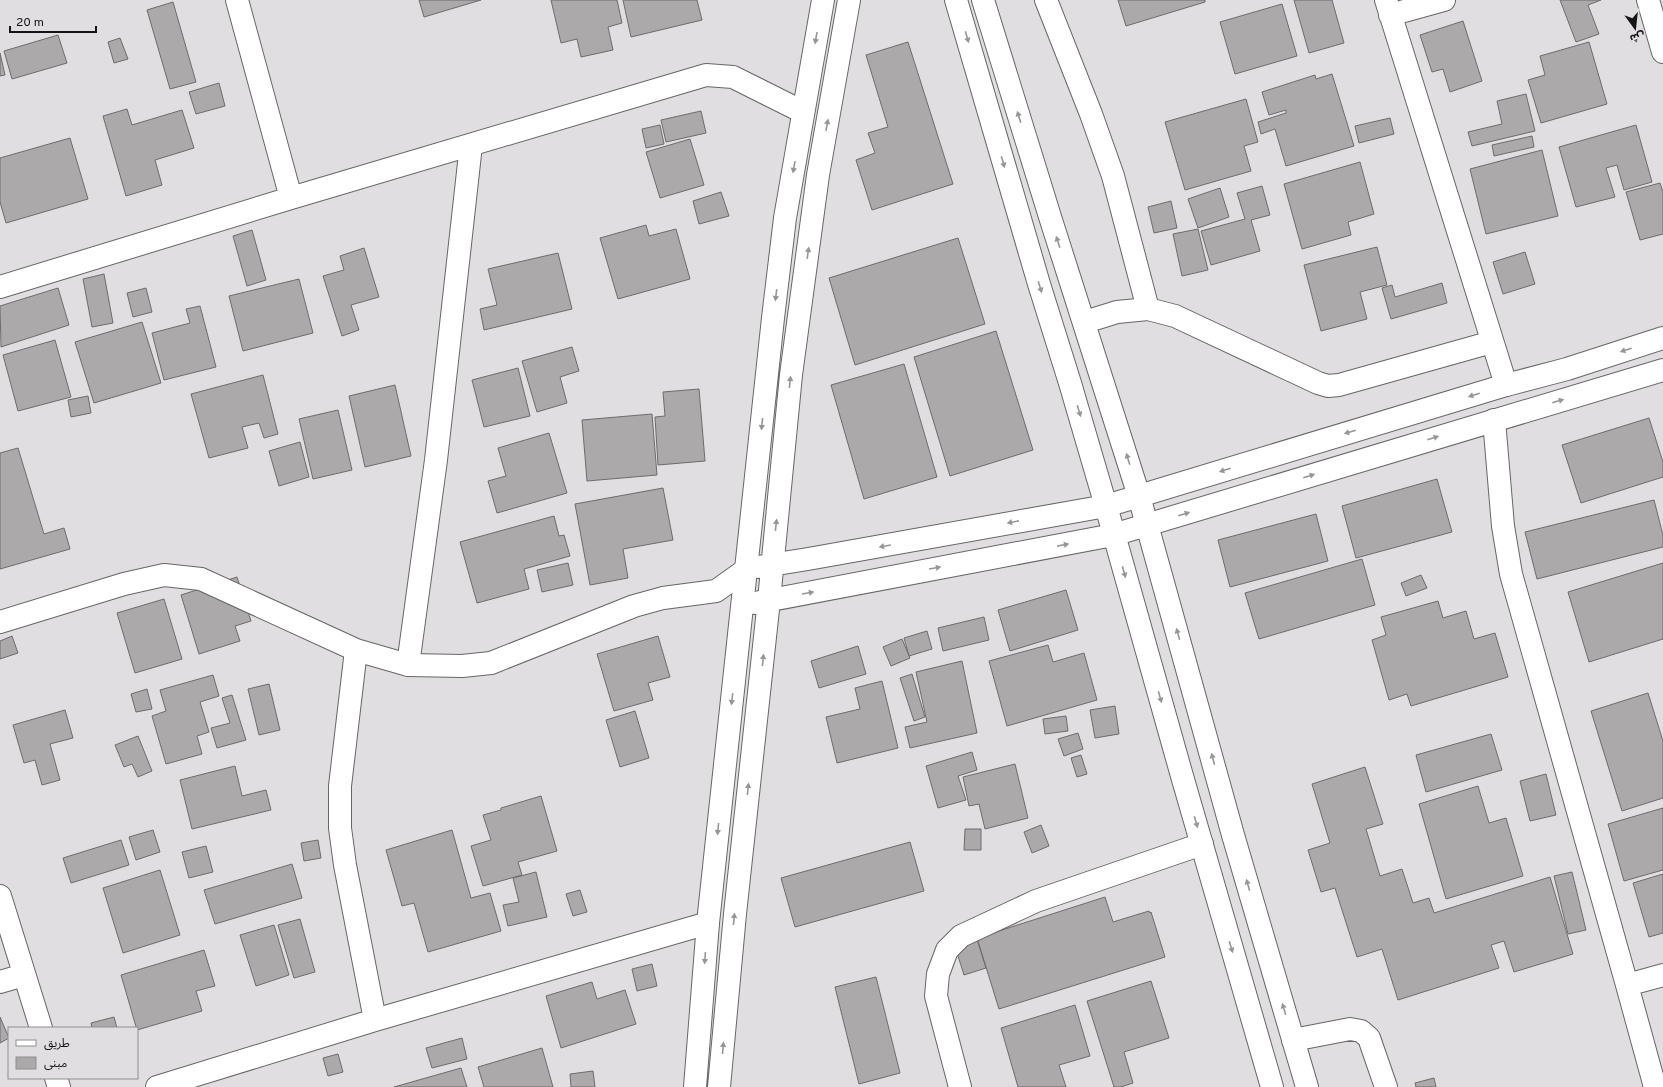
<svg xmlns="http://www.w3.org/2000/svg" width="1663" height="1087" font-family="Overpass,'Noto Sans Arabic',sans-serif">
<rect width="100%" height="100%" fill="#e1dee1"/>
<!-- building -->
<path fill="#aca9ab" stroke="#6e6b6d" d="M419,0H481L424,17Z
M551,0H617L622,23L608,27L613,50L581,57L577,39L561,43Z
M623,0H697L702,20L631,37Z
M1118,0H1205V2L1126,26Z
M1294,0H1332L1344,43L1309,53Z
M1560,0H1601L1588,5L1599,34L1576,42Z
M173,2L196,82L170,89L147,10Z
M1282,4L1297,56L1235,74L1220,22Z
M1463,21L1482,81L1450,92L1443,69L1432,72L1420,35Z
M58,35L67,63L12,79L4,51Z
M120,38L128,59L114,63L108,42Z
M908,42L953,184L872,210L856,160L875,153L868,133L888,127L866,55Z
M1589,42L1607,104L1541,123L1528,80L1545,75L1540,56Z
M0,53L5,75L0,76Z
M1332,74L1354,146L1286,166L1275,129L1261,134L1258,122L1286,113V110L1269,115L1262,92L1315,75L1316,79Z
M219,83L225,106L196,114L189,92Z
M1526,94L1535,131L1472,146L1468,132L1502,124L1497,101Z
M1246,99L1258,142L1244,146L1251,171L1185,190L1165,122Z
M127,109L132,125L182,110L194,148L155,160L162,185L126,196L103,116Z
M701,111L706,133L666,142L661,120Z
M1390,118L1394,134L1359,143L1355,126Z
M660,125L664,144L646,148L642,129Z
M1636,125L1652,182L1624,190L1617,165L1606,168L1615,197L1576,207L1559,147Z
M1532,136L1534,147L1494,156L1492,145Z
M70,138L88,199L6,223L0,202V158Z
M690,139L704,185L660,198L646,152Z
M1542,150L1558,216L1486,234L1470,169Z
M1360,162L1374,214L1348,222L1351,235L1302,249L1284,184Z
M1660,183L1663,192V234L1640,240L1626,192Z
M1262,186L1270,215L1251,220L1260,251L1211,265L1201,231L1245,219L1237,193Z
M1220,188L1229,217L1198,228L1188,199Z
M721,192L729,216L699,224L693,201Z
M1171,201L1177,228L1154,233L1148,207Z
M646,225L649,236L676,229L690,279L618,299L600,238Z
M1198,229L1208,270L1182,276L1173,234Z
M252,230L266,280L247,286L233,236Z
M958,238L985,324L855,365L829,278Z
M1377,247L1387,285L1360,292L1367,319L1321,331L1304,265Z
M364,248L379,297L351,305L359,330L342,336L323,276L344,270L340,256Z
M1525,252L1535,284L1503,294L1493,262Z
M558,253L572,309L484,330L480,309L497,305L488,269Z
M104,274L113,323L92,327L83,279Z
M299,279L313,333L243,351L229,296Z
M1442,283L1447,303L1391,319L1382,288L1392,285L1395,297Z
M58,288L69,325L1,347L0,306Z
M146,288L152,312L133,317L127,293Z
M200,306L216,367L164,380L152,333L190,323L186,309Z
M142,322L161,383L94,403L75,342Z
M996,331L1033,450L950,476L914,357Z
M55,340L71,397L18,411L3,355Z
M572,347L579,371L560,377L567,403L537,412L522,361Z
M904,364L937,477L864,499L831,385Z
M518,368L530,416L484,427L472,380Z
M263,375L278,434L264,438L259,423L242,427L248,448L209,458L191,394Z
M395,385L411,456L365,467L349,396Z
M699,389L705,461L658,465L655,417L665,416L663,392Z
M88,396L91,413L71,417L68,400Z
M338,410L352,470L313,479L299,419Z
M652,414L657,475L587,481L582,420Z
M1649,418L1663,462V477L1581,503L1562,445Z
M549,433L567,493L497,513L488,481L506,476L498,448Z
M300,442L309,477L279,486L269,451Z
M18,448L44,534L64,528L70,549L0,569V453Z
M1437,479L1452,532L1356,558L1342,506Z
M663,488L673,540L623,549L628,578L590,585L575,504Z
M1654,500L1663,535V547L1537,579L1525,532Z
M1316,514L1328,561L1230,587L1218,540Z
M554,516L559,536L564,535L570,556L524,569L529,589L477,603L460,542Z
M1362,559L1375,605L1259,639L1245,593Z
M568,563L573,585L542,592L537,570Z
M1663,563V639L1589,662L1568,592Z
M1421,575L1427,588L1406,596L1401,583Z
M237,577L251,621L235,626L240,641L199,654L181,595Z
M1066,590L1078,630L1010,651L998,610Z
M164,599L182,659L135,673L117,613Z
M1438,601L1443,618L1466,611L1474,639L1495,633L1508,677L1411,706L1407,694L1389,700L1372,640L1386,635L1381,617Z
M984,617L989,640L943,651L938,628Z
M927,631L932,649L909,656L904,638Z
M12,636L18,653L0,659V641Z
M658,636L670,677L648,683L653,700L614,711L597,654Z
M902,639L910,658L891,666L883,647Z
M1048,645L1053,662L1084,653L1097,700L1007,726L989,661Z
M858,646L866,674L819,688L811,661Z
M962,661L977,733L910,748L905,727L927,722L916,672Z
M912,674L925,717L914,721L900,678Z
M213,675L219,696L200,702L209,732L197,736L202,754L166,764L152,716L166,711L160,690Z
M882,681L898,748L837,763L826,717L860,709L855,688Z
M269,684L280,730L259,735L248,689Z
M147,689L152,709L136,712L131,694Z
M1648,693L1663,741V798L1622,811L1591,711Z
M232,695L246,740L217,748L211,728L230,723L222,698Z
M1115,706L1119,734L1095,738L1090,710Z
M65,710L73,738L50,744L60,780L42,785L35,760L24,763L13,725Z
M635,711L649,758L620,767L606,720Z
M1066,716L1068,731L1045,734L1043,719Z
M1078,733L1083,749L1064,756L1058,739Z
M1491,734L1502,770L1426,792L1416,755Z
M138,736L152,771L138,777L132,764L124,767L115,745Z
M972,752L977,770L958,776L966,800L938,808L926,766Z
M1081,755L1087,774L1077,777L1071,758Z
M1015,764L1028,818L985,829L979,804L969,806L963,777Z
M235,766L242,796L266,790L271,810L192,829L180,780Z
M1365,767L1383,824L1366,829L1380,876L1402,869L1413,903L1429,898L1434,913L1550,877L1573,954L1514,972L1504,941L1491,945L1499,968L1398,1000L1382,949L1357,957L1335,888L1321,892L1308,850L1330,843L1312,784Z
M1546,774L1556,815L1530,821L1520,781Z
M1478,786L1489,823L1506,818L1523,876L1446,899L1419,804Z
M541,796L557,851L518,862L522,875L483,886L471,846L491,840L483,815L501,810V808Z
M1663,808V870L1624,881L1608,824Z
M1041,825L1049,846L1032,853L1024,832Z
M965,829H981V850H964Z
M153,830L160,852L136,860L129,837Z
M452,830L471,898L490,893L501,931L428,952L414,903L402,906L386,850Z
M121,840L129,865L71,883L63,858Z
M318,840L321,858L304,861L301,843Z
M910,842L924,891L795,927L781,878Z
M206,846L213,872L189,878L182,852Z
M292,864L302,898L215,924L204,890Z
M160,870L180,935L123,953L103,888Z
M536,872L547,917L508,926L503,905L519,902L513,878Z
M1572,872L1586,930L1568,934L1554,876Z
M1663,874V933L1649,937L1633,883Z
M580,890L587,912L573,916L566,894Z
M1105,897L1113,922L1149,911L1150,913L1151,912L1165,957L999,1009L977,938Z
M300,919L315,972L294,978L278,925Z
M274,925L289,975L256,986L240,935Z
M975,933L986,968L964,975L953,940Z
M204,950L215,986L196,991L202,1011L137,1030L121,975Z
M652,964L657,986L637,991L632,969Z
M876,977L900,1073L859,1084L835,987Z
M1151,981L1169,1038L1124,1052L1133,1083L1121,1087H1114L1087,1001Z
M592,982L597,999L625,990L636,1024L561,1048L546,996Z
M1075,1005L1090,1056L1059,1065L1066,1087H1018L1001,1028Z
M0,1017L9,1038L0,1043Z
M114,1017L117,1028H92L91,1023Z
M462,1038L467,1059L432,1068L426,1048Z
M542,1048L553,1087H484L478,1067Z
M338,1054L343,1072L328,1076L323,1058Z
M461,1068L467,1087H394Z
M593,1071L595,1087H571L570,1074Z
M1434,1078L1436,1087H1416L1415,1083Z"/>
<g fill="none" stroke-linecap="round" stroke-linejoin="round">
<!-- street casing -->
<g stroke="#686567" stroke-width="24">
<path id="street" d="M237,0L291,198
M1046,0L1091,114L1113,176L1148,309
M1386,0L1506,385
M1648,0L1663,52
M1390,15L1444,0
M0,287L291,198L706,75L733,77L803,112
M1085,322L1117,312L1148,309L1175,316L1318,383L1328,386L1339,385L1492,342
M1494,420L1503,526L1511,574L1627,985L1655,1087
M0,622L124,584L164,575L201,579L356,650L408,665L462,666L491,663L634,606L663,598L716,591L747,569
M356,650L340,786V828L345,865L375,1020
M408,665L436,460L471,145
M0,896L41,1028
M0,982L24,975
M1627,985L1663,975
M1293,1040L1350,1029L1361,1031L1369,1038L1386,1087
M56,1078L59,1087
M157,1087L375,1020L708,923
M960,1087L936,996L938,974L947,950L961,936L1036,901L1202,844"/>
</g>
<!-- secondary casing -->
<g stroke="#686567" stroke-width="24">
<path id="secondary" d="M956,0L1039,284L1070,383L1106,506L1182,776L1272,1087
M983,0L1051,220L1139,496L1233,835L1307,1087
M758,567L808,559L1106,506L1506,385L1567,369L1663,338
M755,603L1113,535L1663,370
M695,1087L708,923L773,318L785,218L823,0
M719,1087L735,914L769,600L791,375L818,175L849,0"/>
</g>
<!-- street -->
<use href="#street" stroke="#fff" stroke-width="22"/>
<!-- secondary -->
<use href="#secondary" stroke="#fff" stroke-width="22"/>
</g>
<!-- one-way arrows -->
<defs><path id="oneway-solid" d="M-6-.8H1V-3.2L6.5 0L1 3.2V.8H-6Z"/></defs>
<g fill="#969696">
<use href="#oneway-solid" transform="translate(967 37) rotate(74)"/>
<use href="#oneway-solid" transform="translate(816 38) rotate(100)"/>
<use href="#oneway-solid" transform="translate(1019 117) rotate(-107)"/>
<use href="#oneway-solid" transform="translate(827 125) rotate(-80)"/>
<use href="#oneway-solid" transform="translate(1003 162) rotate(74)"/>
<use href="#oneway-solid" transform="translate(794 167) rotate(100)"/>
<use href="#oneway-solid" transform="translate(1058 242) rotate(-108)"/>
<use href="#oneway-solid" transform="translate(808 253) rotate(-82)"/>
<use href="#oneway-solid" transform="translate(1040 287) rotate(73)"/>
<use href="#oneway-solid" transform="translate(776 295) rotate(97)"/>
<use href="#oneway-solid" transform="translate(1626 350) rotate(162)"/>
<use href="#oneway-solid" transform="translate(790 382) rotate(-84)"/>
<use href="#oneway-solid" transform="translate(1474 395) rotate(163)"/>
<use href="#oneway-solid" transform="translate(1558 401) rotate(-16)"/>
<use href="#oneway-solid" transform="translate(1079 411) rotate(74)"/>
<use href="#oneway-solid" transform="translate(762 424) rotate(96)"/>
<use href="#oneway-solid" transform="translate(1350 432) rotate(164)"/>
<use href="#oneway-solid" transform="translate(1433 438) rotate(-17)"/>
<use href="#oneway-solid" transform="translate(1128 459) rotate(-107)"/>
<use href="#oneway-solid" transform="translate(1225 470) rotate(163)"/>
<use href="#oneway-solid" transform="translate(1309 476) rotate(-17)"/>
<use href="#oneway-solid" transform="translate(1184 514) rotate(-17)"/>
<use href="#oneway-solid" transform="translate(1013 522) rotate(169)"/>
<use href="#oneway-solid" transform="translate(776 525) rotate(-84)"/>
<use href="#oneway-solid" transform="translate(1063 545) rotate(-11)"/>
<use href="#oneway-solid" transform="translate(885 546) rotate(170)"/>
<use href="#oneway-solid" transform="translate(935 568) rotate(-10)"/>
<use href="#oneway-solid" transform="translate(1124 572) rotate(74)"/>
<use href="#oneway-solid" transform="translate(808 593) rotate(-10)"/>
<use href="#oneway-solid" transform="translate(1178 634) rotate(-106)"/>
<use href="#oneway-solid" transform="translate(763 660) rotate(-84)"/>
<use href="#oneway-solid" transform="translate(1160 697) rotate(74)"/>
<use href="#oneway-solid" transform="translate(732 699) rotate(97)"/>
<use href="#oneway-solid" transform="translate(1213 759) rotate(-105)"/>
<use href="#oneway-solid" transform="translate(748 789) rotate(-84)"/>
<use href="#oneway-solid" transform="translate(1196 822) rotate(74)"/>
<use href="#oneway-solid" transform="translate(718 829) rotate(96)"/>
<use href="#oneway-solid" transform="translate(1248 885) rotate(-106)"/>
<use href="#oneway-solid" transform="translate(734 919) rotate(-85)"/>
<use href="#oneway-solid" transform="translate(1231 947) rotate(74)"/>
<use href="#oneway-solid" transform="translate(705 958) rotate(94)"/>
<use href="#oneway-solid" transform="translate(1284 1009) rotate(-106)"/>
<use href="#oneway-solid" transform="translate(723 1048) rotate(-85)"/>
</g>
<!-- legend -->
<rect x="8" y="1027" width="130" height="52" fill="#e1dee1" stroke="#908e90"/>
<rect x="16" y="1040" width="20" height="6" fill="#ffffff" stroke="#908e90"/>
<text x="44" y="1047" font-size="12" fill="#161516">طريق</text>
<rect x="16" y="1057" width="20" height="12" fill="#aca9ab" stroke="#908e90"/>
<text x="44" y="1067" font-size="12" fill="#161516">مبنى</text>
<!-- north arrow -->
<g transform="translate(1635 28) rotate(165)" stroke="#e1dee1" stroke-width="3" paint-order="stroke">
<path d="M0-3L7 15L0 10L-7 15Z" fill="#161516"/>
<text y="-6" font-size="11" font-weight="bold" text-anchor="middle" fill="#161516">ش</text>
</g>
<!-- scale -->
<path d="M10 26v6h86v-6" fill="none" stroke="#161516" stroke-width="2"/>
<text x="16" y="26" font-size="12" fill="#161516" stroke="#e1dee1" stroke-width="3" paint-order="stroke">20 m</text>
</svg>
